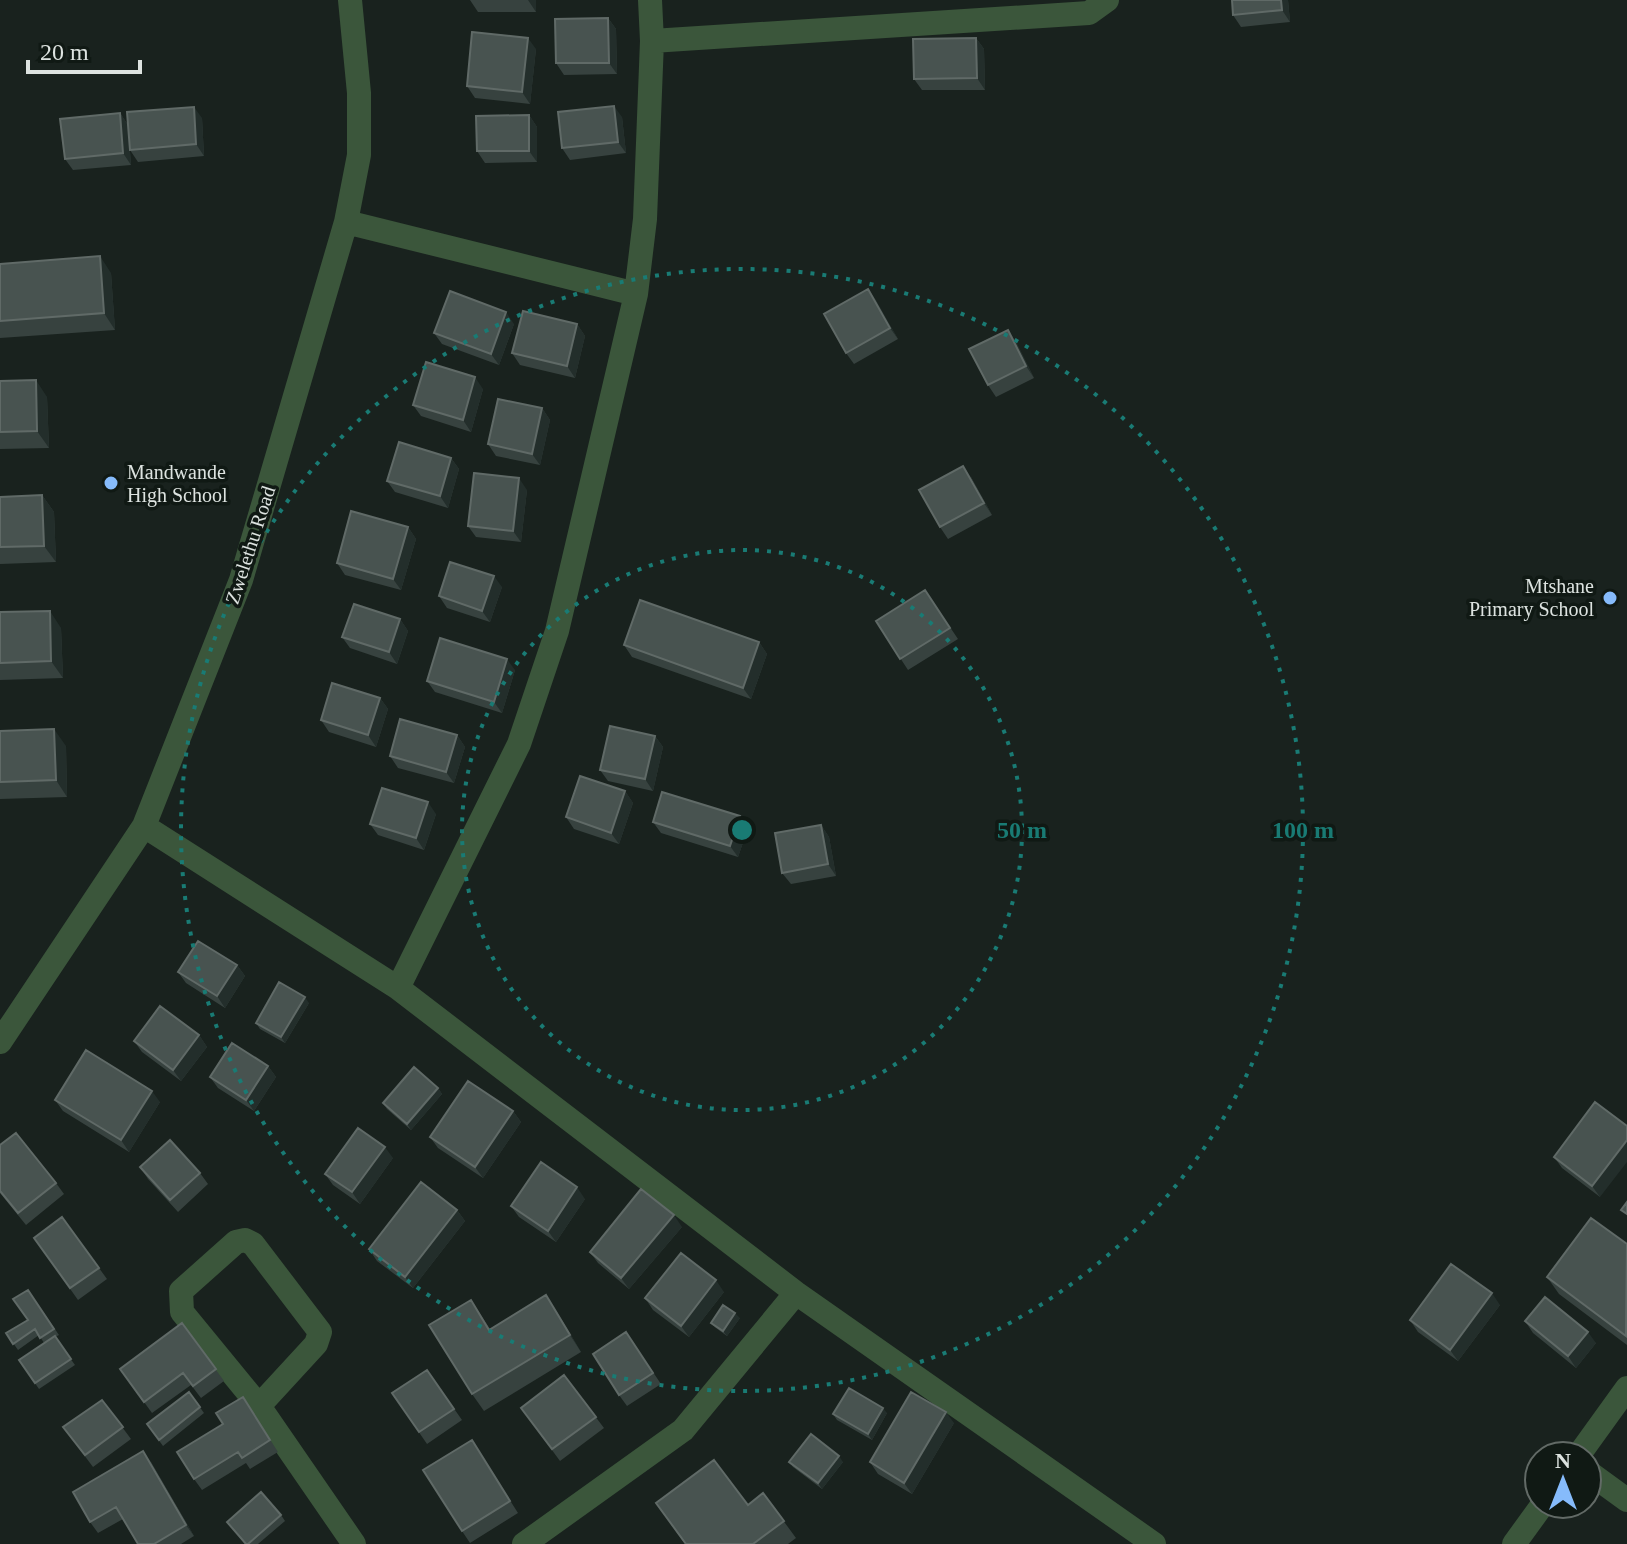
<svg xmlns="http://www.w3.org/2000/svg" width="1627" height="1544" font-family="'Times New Roman',serif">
<rect width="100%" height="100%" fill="#19221e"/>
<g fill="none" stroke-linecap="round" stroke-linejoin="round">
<!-- minor -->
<path stroke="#3b563b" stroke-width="24" d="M652,41L1089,13L1107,0
M346,222L636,294
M144,826L398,988L796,1293L1154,1544
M398,988L519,744L557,631L636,294L645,219L652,41L650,0
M0,1042L144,826L241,580L346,222L359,155V93L350,0
M259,1406L316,1344L320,1332L253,1244L245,1240L236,1242L181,1291L182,1312L259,1406L354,1544
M1578,1456L1627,1388
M1587,1471L1627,1500
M524,1544L683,1430L796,1293
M1514,1544L1543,1504"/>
</g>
<!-- wall -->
<path fill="#37423f" d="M470,0H536V12H478Z
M1232,0H1288L1290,22L1241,27L1233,15Z
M608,18L616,29L617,74L564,75L556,63Z
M976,38L984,49L985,90H922L914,79Z
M536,49L530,104L475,98L467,86Z
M120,113L128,125L131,165L73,170L65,159Z
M529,115L537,127V162L485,163L477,151Z
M622,117L626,153L570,160L562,148Z
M202,118L204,156L138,162L130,150Z
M0,264L111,273L115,330L0,338Z
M868,289L898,339L854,364L846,353Z
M514,324L499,365L442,344L434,333Z
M577,324L585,336L575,378L520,365L512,353Z
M1008,330L1016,342L1034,378L996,397L988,385Z
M0,381L47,397L49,448L0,449Z
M483,389L471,432L421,416L413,405Z
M542,408L550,420L540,465L496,456L488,444Z
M451,458L459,469L448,508L395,492L387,481Z
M971,477L992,515L948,539L940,527Z
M527,490L521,542L476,537L468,526Z
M42,495L54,512L56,562L0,564V497Z
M408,527L416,539L401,590L345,575L337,563Z
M502,587L490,622L447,608L439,596Z
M925,590L958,639L908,670L876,621Z
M0,612L61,628L63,678L0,680Z
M400,619L408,631L397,664L350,648L342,637Z
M759,642L767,654L751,699L632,657L624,645Z
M515,670L502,713L435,692L427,681Z
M380,698L388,709L376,747L329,732L321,720Z
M0,731L66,746L67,797L0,799Z
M457,735L465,747L454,783L398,768L390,756Z
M655,736L663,747L653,791L608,781L600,770Z
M625,791L633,803L619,844L574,829L566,817Z
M436,814L424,850L378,835L370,824Z
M740,816L748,828L738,857L661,833L653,822Z
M821,825L829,837L836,876L791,884L782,873Z
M237,965L245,976L225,1008L186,983L178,972Z
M309,1003L285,1043L260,1029L256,1023Z
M199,1035L207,1047L181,1081L142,1052L134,1041Z
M268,1066L276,1077L254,1111L218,1088L210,1077Z
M438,1088L442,1094L411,1130L387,1109L383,1103Z
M55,1100L160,1102L129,1152L63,1111Z
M1595,1102L1600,1197L1562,1168L1554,1157Z
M513,1111L521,1122L483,1178L438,1148L430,1137Z
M0,1145L56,1183L64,1194L26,1225L0,1193Z
M393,1158L360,1204L333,1185L325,1174Z
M140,1167L200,1173L208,1184L178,1212L148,1179Z
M585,1199L556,1242L519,1217L511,1206Z
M457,1210L465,1221L413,1288L377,1261L369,1249Z
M62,1217L107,1279L78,1300L34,1238Z
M682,1227L629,1289L598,1263L590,1252Z
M1627,1244V1345L1559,1294L1547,1277Z
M28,1290L59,1335L55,1337L75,1365L39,1389L19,1360L44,1343L39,1335L18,1350L6,1333L28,1320Z
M724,1292L689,1337L653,1310L645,1298Z
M471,1300L490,1329L557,1312L581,1352L484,1411L472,1394Z
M1500,1305L1458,1361L1418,1332L1410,1320Z
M740,1318L727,1336L716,1328L711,1323Z
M1525,1321L1596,1343L1576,1368L1533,1333Z
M182,1323L224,1381L201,1398L191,1385L152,1413L120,1369Z
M626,1332L661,1384L627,1406L619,1395Z
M427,1370L462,1420L427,1444L392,1393Z
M564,1375L604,1428L560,1461L521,1408Z
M189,1392L204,1413L163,1446L147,1424Z
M243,1397L278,1452L250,1469L246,1463L202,1490L194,1479L223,1424Z
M102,1400L131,1439L93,1467L63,1427Z
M887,1413L872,1440L837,1420L833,1414Z
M954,1423L912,1494L878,1474L870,1462Z
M472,1440L518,1513L470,1543L462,1531Z
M151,1462L194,1536L181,1544H138L123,1519L98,1533L90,1522Z
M789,1462H843L822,1489L793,1467Z
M763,1493L796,1538L788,1544H685L656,1503L748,1505Z
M281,1515L285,1521L258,1544H245L227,1522Z"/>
<!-- shaded-wall -->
<path fill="#232e2b" d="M528,0H536V12Z
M1281,0H1288L1290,22L1282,10Z
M608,18L616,29L617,74L609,63Z
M528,38L536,49L530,104L522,92Z
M976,38L984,49L985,90L977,78Z
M614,106L622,117L626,153L618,142Z
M194,107L202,118L204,156L196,144Z
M120,113L128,125L131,165L123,153Z
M529,115L537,127V162L529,151Z
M100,256L111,273L115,330L104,313Z
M868,289L876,300L898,339L890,328Z
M506,312L514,324L499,365L491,354Z
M577,324L585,336L575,378L567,366Z
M1008,330L1016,342L1034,378L1026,366Z
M475,377L483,389L471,432L463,420Z
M36,380L47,397L49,448L37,431Z
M542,408L550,420L540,465L532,454Z
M451,458L459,469L448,508L440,496Z
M963,466L971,477L992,515L984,503Z
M519,478L527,490L521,542L513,531Z
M42,495L54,512L56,562L44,546Z
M408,527L416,539L401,590L393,579Z
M494,576L502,587L490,622L482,611Z
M50,611L61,628L63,678L51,661Z
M400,619L408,631L397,664L389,652Z
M759,642L767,654L751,699L743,688Z
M507,659L515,670L502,713L494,702Z
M380,698L388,709L376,747L368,735Z
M54,729L66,746L67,797L56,780Z
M457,735L465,747L454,783L446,772Z
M655,736L663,747L653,791L645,779Z
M625,791L633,803L619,844L611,833Z
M428,802L436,814L424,850L416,838Z
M740,816L748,828L738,857L730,846Z
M821,825L829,837L836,876L828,864Z
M237,965L245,976L225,1008L217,996Z
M305,997L309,1003L285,1043L281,1037Z
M199,1035L207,1047L181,1081L173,1070Z
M268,1066L276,1077L254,1111L246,1100Z
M438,1088L442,1094L411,1130L407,1124Z
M152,1091L160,1102L129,1152L121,1140Z
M513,1111L521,1122L483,1178L475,1167Z
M1627,1140V1162L1600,1197L1592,1186Z
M385,1147L393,1158L360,1204L352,1192Z
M577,1187L585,1199L556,1242L548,1231Z
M457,1210L465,1221L413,1288L405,1277Z
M674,1215L682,1227L629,1289L621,1278Z
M716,1280L724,1292L689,1337L681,1326Z
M1492,1293L1500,1305L1458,1361L1450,1350Z
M546,1295L557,1312L581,1352L570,1335Z
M735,1313L740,1318L727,1336L723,1331Z
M1588,1332L1596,1343L1576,1368L1568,1356Z
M883,1408L887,1413L872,1440L868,1434Z
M946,1412L954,1423L912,1494L904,1483Z
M143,1451L151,1462L194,1536L186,1525Z
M839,1456L843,1462L822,1489L818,1483Z"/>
<!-- building -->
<path fill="#485350" stroke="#606a67" stroke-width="2" d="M1232,0H1281L1282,10L1233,15Z
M608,18L609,63H556L555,19Z
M472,32L528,38L522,92L467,86Z
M976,38L977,78L914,79L913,39Z
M614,106L618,142L562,148L558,112Z
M194,107L196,144L130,150L127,112Z
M120,113L123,153L65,159L60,119Z
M529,115V151H477L476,116Z
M100,256L104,313L0,321V264Z
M868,289L890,328L846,353L824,314Z
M450,291L506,312L491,354L434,333Z
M523,311L577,324L567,366L512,353Z
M1008,330L1026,366L988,385L969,349Z
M426,362L475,377L463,420L413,405Z
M36,380L37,431L0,432V381Z
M498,399L542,408L532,454L488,444Z
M399,442L451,458L440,496L387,481Z
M963,466L984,503L940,527L919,490Z
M474,473L519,478L513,531L468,526Z
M42,495L44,546L0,547V497Z
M351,511L408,527L393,579L337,563Z
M450,562L494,576L482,611L439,596Z
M925,590L950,628L900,659L876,621Z
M640,600L759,642L743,688L624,645Z
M354,604L400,619L389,652L342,637Z
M50,611L51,661L0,663V612Z
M440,638L507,659L494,702L427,681Z
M332,683L380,698L368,735L321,720Z
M400,719L457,735L446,772L390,756Z
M610,726L655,736L645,779L600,770Z
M54,729L56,780L0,782V731Z
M580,776L625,791L611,833L566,817Z
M382,788L428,802L416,838L370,824Z
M662,792L740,816L730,846L653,822Z
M821,825L828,864L782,873L775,833Z
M198,941L237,965L217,996L178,972Z
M279,982L305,997L281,1037L256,1023Z
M160,1006L199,1035L173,1070L134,1041Z
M232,1043L268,1066L246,1100L210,1077Z
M86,1050L152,1091L121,1140L55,1100Z
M414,1067L438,1088L407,1124L383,1103Z
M468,1081L513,1111L475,1167L430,1137Z
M1595,1102L1627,1126V1140L1592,1186L1554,1157Z
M358,1128L385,1147L352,1192L325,1174Z
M16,1133L56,1183L18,1213L0,1191V1145Z
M170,1140L200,1173L170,1200L140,1167Z
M541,1162L577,1187L548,1231L511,1206Z
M421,1182L457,1210L405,1277L369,1249Z
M641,1189L674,1215L621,1278L590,1252Z
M1627,1202V1214L1621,1210Z
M62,1217L99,1268L70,1288L34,1238Z
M1591,1218L1627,1244L1626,1336L1547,1277Z
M681,1253L716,1280L681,1326L645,1298Z
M1451,1264L1492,1293L1450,1350L1410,1320Z
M28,1290L54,1329L40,1338L35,1329L13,1344L6,1333L28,1320L13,1299Z
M546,1295L570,1335L472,1394L429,1325L471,1300L489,1330Z
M1545,1297L1588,1332L1568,1356L1525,1321Z
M723,1305L735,1313L723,1331L711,1323Z
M182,1323L216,1369L193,1386L183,1373L144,1402L120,1369Z
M626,1332L653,1373L619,1395L593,1354Z
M55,1336L71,1359L35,1383L19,1360Z
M427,1370L454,1409L419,1432L392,1393Z
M564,1375L596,1417L552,1449L521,1408Z
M849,1388L883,1408L868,1434L833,1414Z
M189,1392L200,1407L159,1440L147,1424Z
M911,1392L946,1412L904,1483L870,1462Z
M243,1397L270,1440L242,1458L238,1452L194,1479L177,1452L223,1424L216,1413Z
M102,1400L123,1427L85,1455L63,1427Z
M811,1434L839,1456L818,1483L789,1462Z
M472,1440L510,1501L462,1531L423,1470Z
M143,1451L186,1525L154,1544H138L116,1507L90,1522L73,1492Z
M714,1460L748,1505L763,1493L784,1521L753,1544H686L656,1503Z
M261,1492L281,1515L248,1544H246L227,1522Z"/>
<!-- distance rings -->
<g fill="none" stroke="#197b74" stroke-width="4" stroke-dasharray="4 8">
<circle cx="742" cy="830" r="280"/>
<circle cx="742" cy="830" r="561"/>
</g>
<!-- markers -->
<g fill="#86bbfb" stroke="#101914" stroke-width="3">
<circle cx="111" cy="483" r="8"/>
<circle cx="1610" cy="598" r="8"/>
</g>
<g text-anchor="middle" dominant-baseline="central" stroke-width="7" stroke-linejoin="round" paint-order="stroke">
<!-- poi labels -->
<g font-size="20" fill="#dde3e0" stroke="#101914" text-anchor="start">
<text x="127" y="472">Mandwande<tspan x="127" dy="23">High School</tspan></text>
<text x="1594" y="586" text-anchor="end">Mtshane<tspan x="1594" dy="23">Primary School</tspan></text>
</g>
<!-- street labels -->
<g font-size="20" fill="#dde3e0" stroke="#101914">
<text transform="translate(250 545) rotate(-72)">Zwelethu Road</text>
</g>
</g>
<circle cx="742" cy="830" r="12" fill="#197b74" stroke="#101914" stroke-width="4"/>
<g font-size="24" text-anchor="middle" font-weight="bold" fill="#197b74" stroke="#101914" stroke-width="7" stroke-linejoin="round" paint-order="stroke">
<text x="1022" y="838">50 m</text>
<text x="1303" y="838">100 m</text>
</g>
<!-- north arrow -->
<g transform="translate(1563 1480)"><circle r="38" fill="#101914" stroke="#626a66" stroke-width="2"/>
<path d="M0-6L14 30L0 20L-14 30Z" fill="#86bbfb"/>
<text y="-12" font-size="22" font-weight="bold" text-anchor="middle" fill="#dde3e0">N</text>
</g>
<!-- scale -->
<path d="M28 60v12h112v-12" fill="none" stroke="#dde3e0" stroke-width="4"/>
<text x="40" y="60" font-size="24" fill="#dde3e0" stroke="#101914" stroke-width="6" paint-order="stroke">20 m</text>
</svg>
